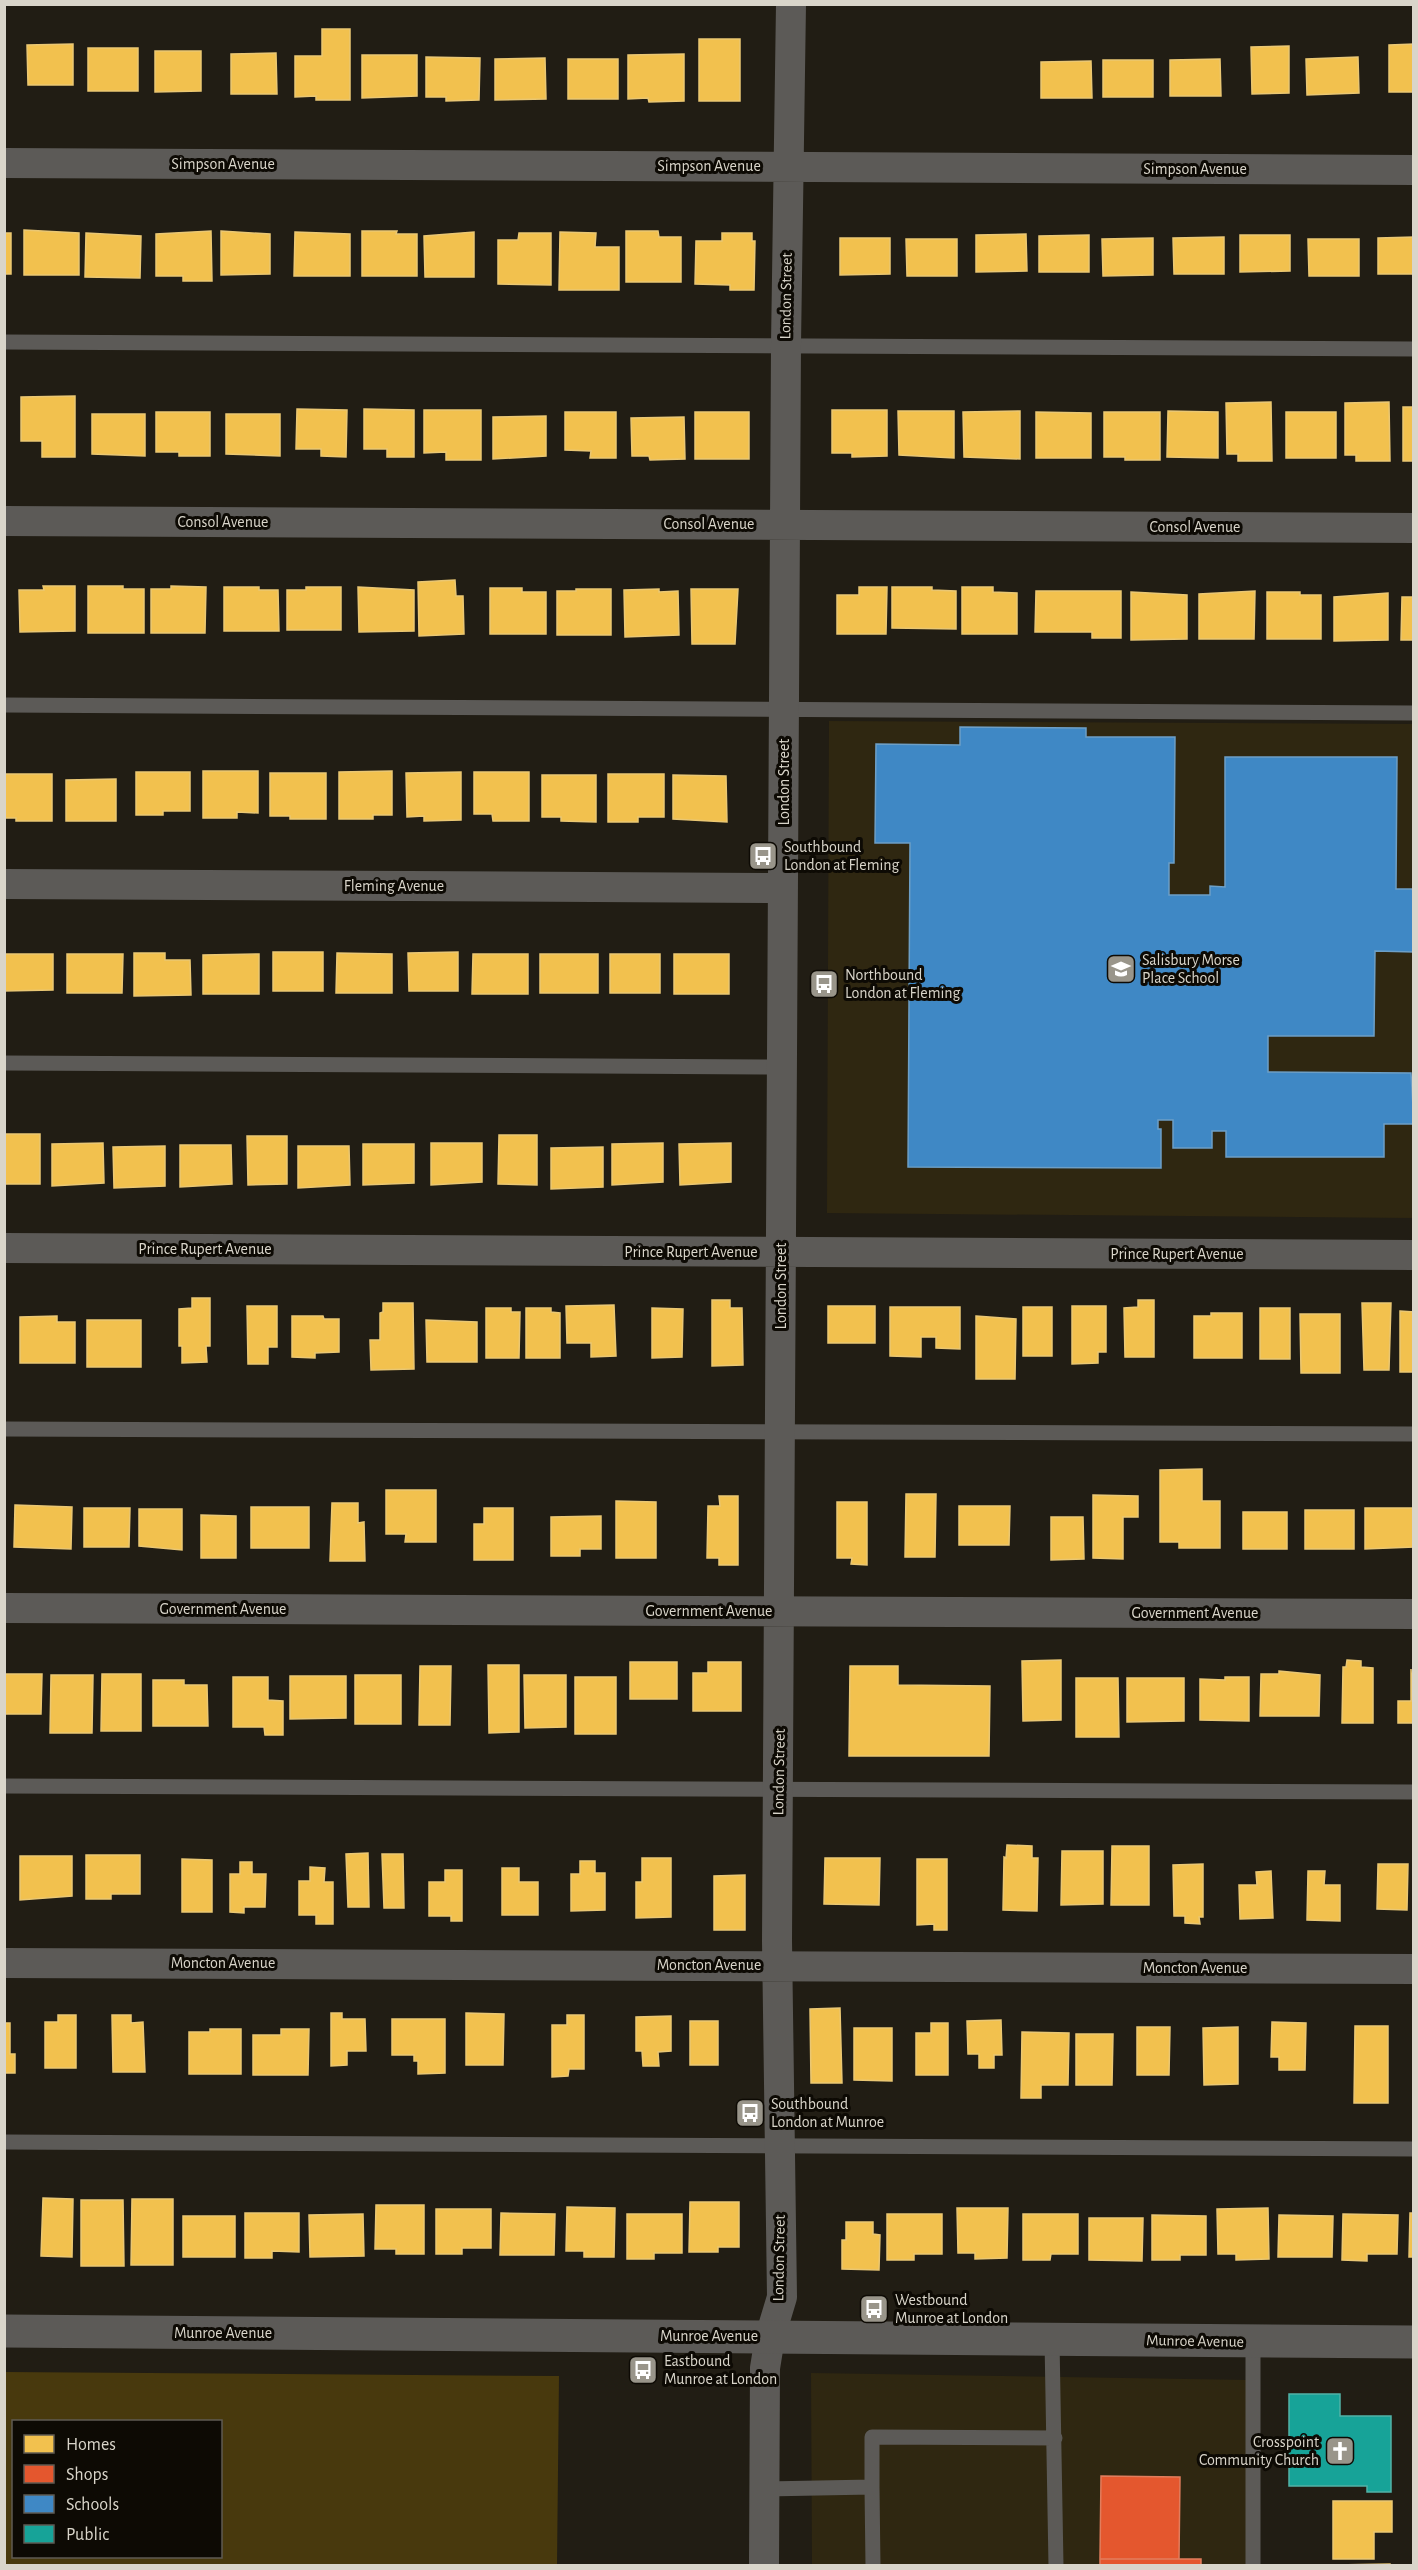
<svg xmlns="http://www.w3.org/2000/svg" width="1418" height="2570" font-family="'Alegreya Sans',sans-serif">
<rect width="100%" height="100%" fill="#211d14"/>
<!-- built -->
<path fill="#2f2711" d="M829,721L1413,724V1218L827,1213Z
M811,2373L1249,2380L1248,2565H812Z"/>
<!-- green -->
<path fill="#48390d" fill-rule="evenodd" d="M5,2372L559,2376L557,2565H5ZM14,2422H220V2556H14Z"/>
<!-- homes -->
<path fill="#f2c14e" stroke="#eac773" stroke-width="1.5" d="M322,29H350V100H316V96L295,97V56H322Z
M699,39H740V101H699Z
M73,44V85H28L27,45Z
M1414,44V92H1389V45Z
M1289,46V93L1252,94L1251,47Z
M88,48H138V91H88Z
M155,51H201V91L155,92Z
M276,53L277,94H231V54Z
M684,54V101L649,102L648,98L628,99V55Z
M362,55H417V96L362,98Z
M426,57L480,58L479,100L446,101V97H426Z
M1358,57L1359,93L1307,95L1306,59Z
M545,58L546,99L495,100V59Z
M568,59H618V99H568Z
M1220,59L1221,96H1170V60Z
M1103,60H1153V97H1103Z
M1091,61L1092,98H1041V62Z
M24,230L79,233V275H24Z
M211,231L212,281H183V276H156V234Z
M221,231L270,234V274L221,275Z
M362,231H397L396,234H417V276H362Z
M626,231H658L659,237H681V282H626Z
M295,232L350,234V276H294Z
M474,232V277H425L424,236Z
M560,232L596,233L595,247H619V290H559Z
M4,233H11V274H4Z
M86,233L141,236L140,278L85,277Z
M519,233H551V285L498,284V240H518Z
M722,233H752V241H755L754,290H730V285L695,284L696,241H722Z
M1026,234L1027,271L976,272V235Z
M1089,235V272H1039V236Z
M1240,235H1290V271L1240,272Z
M1224,237V274H1174L1173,238Z
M1414,237V274H1378V238Z
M840,238H890V274L840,275Z
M1153,238V275L1103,276L1102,239Z
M906,239H957V276H907Z
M1308,239H1359V276H1309Z
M75,396V457H42V441H21V397Z
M1271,402L1272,461H1238V454H1227L1226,403Z
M1389,402L1390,461H1356V455H1345V403Z
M1403,407H1414V461H1403Z
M297,409L347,410L346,457L321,456V449H296Z
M364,409L414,410V457H387V449H364Z
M424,410H481V460H446V452L424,453Z
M832,410H887V456L852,457V453H832Z
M898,411H954V458L899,455Z
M1020,411V459L964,457L963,412Z
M1168,411L1218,412V458L1167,457Z
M156,412H210V456H179V452H156Z
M565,412H616V458H590L591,451L565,450Z
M695,412H749V459H695Z
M1036,412L1091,413V458H1036Z
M1104,412H1160V460H1125V457H1104Z
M1286,412H1336V458H1286Z
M92,414H145V456L92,454Z
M226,414H280V456L226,454Z
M546,416V456L493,459V417Z
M684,417L685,459L650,460L649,456H632L631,418Z
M455,580L456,596H463L464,634L419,636L418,582Z
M43,586H75V631L20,632L19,590H44Z
M88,586H123V589H144V633H88Z
M171,586L206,587L205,633H151V589H171Z
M224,587H259V590H278L279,631H224Z
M306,587H341V630H287V590H306Z
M358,587L414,590V631L359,632Z
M859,587H887L886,634H837V595H859Z
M892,587H932V590L956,591V629L892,628Z
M962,587H993V592L1017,593V634H962Z
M490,588H522V592H546V634H490Z
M576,589H611V635H557V591H576Z
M659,589V592L678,591L679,635L625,637L624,590Z
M691,589H738L735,644H692Z
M1036,591H1121V638H1092V632H1035Z
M1255,591L1254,639H1199V594Z
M1131,592L1187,595V639L1131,640Z
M1267,592H1300V595H1321V639H1267Z
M1388,593V640L1334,641V597Z
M1402,597H1414V640H1401Z
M203,771H258V813L237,812V818H203Z
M392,771V815H373V819H339V772Z
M136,772H190V811H163V815H136Z
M461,772V820L424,821V816L407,817L406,773Z
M474,772H529V821H493L492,814H474Z
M270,773H326V819H290V816H270Z
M4,774H52V821H16V818H4Z
M608,774H664V817H638V822H608Z
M542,775H596V822L561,821V817H542Z
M673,775L726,776L727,822L673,819Z
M116,779V821H66V780Z
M273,952H323V991H273Z
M458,952V991H409L408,953Z
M134,953H165V960H190L191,995L134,996Z
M337,953L392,954V993H336Z
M4,954H53V990L4,991Z
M67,954H123L122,993H67Z
M259,954V994H203V955Z
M473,954H528V994H472Z
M540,954H598V993H540Z
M610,954H660V993H610Z
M674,954H729V994H674Z
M4,1134H40V1184H4Z
M499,1135H537V1185L498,1184Z
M247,1136H287V1184L248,1185Z
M103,1143L104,1183L52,1186V1144Z
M431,1143H482V1182L431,1185Z
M663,1143V1182L612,1185V1144Z
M731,1143V1182L680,1185L679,1144Z
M363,1144H414V1183L363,1185Z
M180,1145H231L232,1184L180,1187Z
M165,1146V1186L114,1188L113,1147Z
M298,1146H349L350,1185L298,1188Z
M603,1147V1187L551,1189V1148Z
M192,1298H210V1346H206L207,1362L182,1363V1346H179V1309L192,1308Z
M712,1300H730V1308H742L743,1365L712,1366Z
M1138,1300H1154V1357H1125L1124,1308L1138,1307Z
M383,1303H413L414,1369L371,1370L370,1340H380V1313L383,1312Z
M1362,1303H1391L1389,1370H1364Z
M614,1305L616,1356L591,1357V1343H567L566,1306Z
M247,1306H277V1347H268V1364H248Z
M828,1306H875V1343H828Z
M1072,1306H1106V1352H1098V1363L1072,1364Z
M890,1307H960V1349L936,1348V1337H921V1357L890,1356Z
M1023,1307H1052V1356H1023Z
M486,1308H511V1312H520L519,1358H486Z
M526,1308H551V1312L560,1313V1358H526Z
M652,1308L683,1309L682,1357L652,1358Z
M1260,1308H1290V1359H1260Z
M1400,1311L1414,1312V1372H1400Z
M1211,1313H1242V1358H1194V1316H1211Z
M1300,1314H1340V1373H1301Z
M57,1316V1322H75V1363H20V1317Z
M292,1316H323L324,1319H339V1352L315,1353V1358L292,1357Z
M976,1316L1016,1319L1015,1379H976Z
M87,1320H141V1367H87Z
M426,1320L477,1322V1362H427Z
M1202,1469V1501H1220V1548H1179V1542H1160V1470Z
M386,1490H436V1542H405L406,1534H386Z
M906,1494H936L935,1557H905Z
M1093,1495L1138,1496V1517H1123V1559L1093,1558Z
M719,1496H738V1565H719V1558H707L708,1506H720Z
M616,1501L656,1502V1558H616Z
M837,1502H867V1565L851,1564L852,1558H837Z
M332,1503H358V1523L364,1522L365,1561H330Z
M15,1505L72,1507L71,1549L14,1547Z
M959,1506H1010L1009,1545H959Z
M251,1507H309V1548H251Z
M84,1508H130L129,1547H84Z
M484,1508H513V1560H474V1524H484Z
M1365,1508H1414V1547L1365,1549Z
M139,1509H182V1550L139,1546Z
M1305,1510H1354V1549H1305Z
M1243,1512H1287V1549H1243Z
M201,1515L236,1516V1558H201Z
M601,1516V1549H580V1556H551V1517Z
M1051,1517H1083L1084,1559L1051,1560Z
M1061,1660V1720L1023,1721L1022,1661Z
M1347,1660L1361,1661V1667L1373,1668V1723H1342L1343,1667H1346Z
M630,1662H677V1699H630Z
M708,1662H741V1711H693V1673H708Z
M488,1665H519V1732L489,1733Z
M420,1666H451L450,1725H419Z
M850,1666H898V1685L990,1686L989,1756H849Z
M1411,1669L1414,1723H1398V1701H1411Z
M1279,1671L1320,1675L1319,1716H1260L1261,1674H1279Z
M4,1674H42L41,1714H4Z
M102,1674H141V1731H101Z
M51,1675H93L92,1733H50Z
M355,1675H401V1724H355Z
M524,1675H566V1727L525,1728Z
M290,1676H346V1718L290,1719Z
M233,1677H268V1700L283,1701V1735H265L264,1727H233Z
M575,1677H616V1734H575Z
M1225,1677H1249V1721L1200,1720V1679L1225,1680Z
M1076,1678H1118L1119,1737H1076Z
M1127,1678H1184V1721L1127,1722Z
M153,1680H184V1685H207L208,1726H153Z
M1007,1845L1032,1846V1858H1038L1037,1911L1003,1910L1004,1857L1006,1858Z
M1112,1846H1149V1905H1111Z
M1062,1851H1103V1904L1061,1905Z
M368,1853L369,1907H348L346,1854Z
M382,1854H403L404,1908H384Z
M86,1855H140V1894H111V1899H86Z
M20,1856H72V1896L20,1900Z
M642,1858H671V1917L636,1918V1882H642Z
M825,1858H880L879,1905L824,1904Z
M182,1859L212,1860V1912H182Z
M917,1859H947V1930H934V1924L917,1925Z
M580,1861H595V1873H605V1910L571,1911V1874H580Z
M240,1862H252V1874H266L265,1907H244V1913L230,1912V1874H240Z
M1203,1864V1917H1199L1200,1924L1185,1923V1916H1174L1173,1865Z
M1378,1864H1408L1407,1910L1377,1909Z
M310,1867L325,1868L324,1882H333V1924H316V1915H299V1881H310Z
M502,1868H519V1882H538V1915H502Z
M445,1870H462V1921H451V1916H429V1882H445Z
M1271,1871L1273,1918L1240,1919L1239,1885H1257L1256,1872Z
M1308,1871H1325L1324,1885H1340V1921L1307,1920Z
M745,1875V1930H714V1876Z
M840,2008L842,2083H811L810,2009Z
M331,2013H342V2019H365L366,2051H347V2065L331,2066Z
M466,2013L504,2014L503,2065H466Z
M58,2015H76V2068H45V2022H58Z
M112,2015H131V2023L143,2022L145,2072H113Z
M567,2015H584V2069H569L568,2076L552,2077V2025H567Z
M671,2016V2051L658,2052L659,2066H643L642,2051H636V2017Z
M392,2019H445V2073L418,2074V2061H414V2055H392Z
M1001,2020L1002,2055H994V2068H979V2054H968L967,2021Z
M690,2021H718V2065H690Z
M1272,2022L1306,2023L1305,2070H1279V2057H1271Z
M4,2023H10V2054H15V2073H4Z
M931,2023H948V2075H916V2033H931Z
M1355,2026H1388V2103H1354Z
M1137,2027H1170L1169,2075H1137Z
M1238,2027V2084L1204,2085L1203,2028Z
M854,2028H892V2081L854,2080Z
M210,2029H241V2074H189V2032H210Z
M281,2029H309L308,2075H253V2035H281Z
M1022,2032L1069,2033L1068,2085H1041V2098H1021Z
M1076,2034H1113L1112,2085H1076Z
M43,2198L73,2199L72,2257L41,2256Z
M132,2199H173V2265H131Z
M81,2200H123L124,2266H81Z
M690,2202H739V2247H718V2252H689Z
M376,2205H424V2254H396V2249H375Z
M567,2207L615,2208L614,2257H584V2251H566Z
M957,2208H1008L1007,2258L975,2259V2253H958Z
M1268,2208L1269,2259L1236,2260V2254H1218L1217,2209Z
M436,2209H491V2248H462V2254H436Z
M245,2213H299V2252L272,2251V2258H245Z
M501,2213L555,2214L554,2255H500Z
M1410,2213H1414V2257H1409Z
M363,2214L364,2256L310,2257L309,2215Z
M627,2214H682V2253H654V2259H627Z
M887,2214H942V2254H914V2260H887Z
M1023,2214H1078V2254H1051L1050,2260H1023Z
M1343,2214L1398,2215L1397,2254H1367V2261L1342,2260Z
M1152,2215L1206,2216V2255H1180V2260H1152Z
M1279,2215L1333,2216L1332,2257H1278Z
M183,2216H235V2257H183Z
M1089,2218H1143L1142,2261L1089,2260Z
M846,2222H873V2234L880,2235L879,2270L842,2269V2240H846Z
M1333,2501H1392V2532H1374V2559H1333Z
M1390,2564V2566H1334V2565Z"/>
<!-- shops -->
<path fill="#e4572e" stroke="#e17d5d" stroke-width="1.5" d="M1101,2476L1180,2477L1179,2559H1100Z
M1100,2559H1201V2566H1100Z"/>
<!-- schools -->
<path fill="#3f88c5" stroke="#6d9fc6" stroke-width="1.5" d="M960,727L1086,728V737H1175L1174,863H1169V895H1210V886L1225,887V757H1397L1396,889H1412L1414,893V952L1375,951L1374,1036H1268V1072L1411,1073L1414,1124H1384V1157H1226V1131H1212V1148H1173V1120H1158V1129H1161V1168L908,1167L910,843H875L876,744L960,745Z"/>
<!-- public -->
<path fill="#17a398" stroke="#51b2a7" stroke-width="1.5" d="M1289,2394H1340V2416H1391V2492H1367V2486H1289Z"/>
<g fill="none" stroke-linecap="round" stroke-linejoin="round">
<!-- service -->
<path stroke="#5c5a57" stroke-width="15" d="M4,342L1414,349
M4,705L1414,713
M4,1063L782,1067
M4,1429L1414,1434
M4,1786L1414,1792
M4,2142L1414,2149
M1052,2340L1056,2566
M872,2487V2437L1055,2438
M765,2489L872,2487L873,2566
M1253,2566V2341"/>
<!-- minor -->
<path stroke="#5c5a57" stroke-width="30" d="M4,163L1414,170
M4,521L1414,528
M4,884L783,888
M4,1248L1414,1255
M4,1608L1414,1614
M4,1963L1414,1969
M764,2566L765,2368L770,2337L782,2297L777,1941L786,345L791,4"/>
<!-- tertiary -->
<path stroke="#5c5a57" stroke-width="33" d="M4,2331L1414,2342"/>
</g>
<!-- icons -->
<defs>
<g id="bus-square" transform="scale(1.5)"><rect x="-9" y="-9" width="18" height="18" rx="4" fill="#99958a" stroke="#0d0a04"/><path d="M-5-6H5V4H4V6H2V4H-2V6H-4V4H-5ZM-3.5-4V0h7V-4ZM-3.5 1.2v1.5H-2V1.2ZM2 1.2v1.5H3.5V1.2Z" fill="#fff"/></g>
<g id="school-square" transform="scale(1.5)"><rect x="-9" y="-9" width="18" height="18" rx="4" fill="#99958a" stroke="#0d0a04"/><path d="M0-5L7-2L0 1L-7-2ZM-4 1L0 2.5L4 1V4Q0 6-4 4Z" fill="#fff"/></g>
<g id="church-square" transform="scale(1.5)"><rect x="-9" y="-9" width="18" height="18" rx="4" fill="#99958a" stroke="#0d0a04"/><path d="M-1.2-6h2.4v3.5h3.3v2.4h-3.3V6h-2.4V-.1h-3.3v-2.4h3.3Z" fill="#fff"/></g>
</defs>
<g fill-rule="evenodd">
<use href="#bus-square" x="763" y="856"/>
<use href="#school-square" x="1121" y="969"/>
<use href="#bus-square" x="824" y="984"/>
<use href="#bus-square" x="750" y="2113"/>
<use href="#bus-square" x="874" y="2309"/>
<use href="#bus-square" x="643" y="2370"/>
<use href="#church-square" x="1340" y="2451"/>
</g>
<g text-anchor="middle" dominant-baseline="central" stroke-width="6" stroke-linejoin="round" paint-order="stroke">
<!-- street labels -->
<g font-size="16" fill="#d9d5ca" stroke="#0d0a04">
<text x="223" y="164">Simpson Avenue</text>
<text x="709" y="166">Simpson Avenue</text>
<text x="1195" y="169">Simpson Avenue</text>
<text transform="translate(786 296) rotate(-89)">London Street</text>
<text x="223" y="522">Consol Avenue</text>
<text x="709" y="524">Consol Avenue</text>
<text x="1195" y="527">Consol Avenue</text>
<text transform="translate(784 782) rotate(-90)">London Street</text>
<text x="394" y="886">Fleming Avenue</text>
<text x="205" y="1249">Prince Rupert Avenue</text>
<text x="691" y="1252">Prince Rupert Avenue</text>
<text x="1177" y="1254">Prince Rupert Avenue</text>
<text transform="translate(781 1286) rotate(-90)">London Street</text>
<text x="223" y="1609">Government Avenue</text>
<text x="709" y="1611">Government Avenue</text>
<text x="1195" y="1613">Government Avenue</text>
<text transform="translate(779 1772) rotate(-89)">London Street</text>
<text x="223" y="1963">Moncton Avenue</text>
<text x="709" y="1965">Moncton Avenue</text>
<text x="1195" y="1968">Moncton Avenue</text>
<text transform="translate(779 2258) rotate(-89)">London Street</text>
<text x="223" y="2333">Munroe Avenue</text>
<text x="709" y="2336">Munroe Avenue</text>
<text transform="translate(1195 2341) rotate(1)">Munroe Avenue</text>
</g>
<!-- poi labels -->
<g font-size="16" fill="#d9d5ca" stroke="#0d0a04" text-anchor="start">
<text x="784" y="847">Southbound<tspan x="784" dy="18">London at Fleming</tspan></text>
<text x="1142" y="960">Salisbury Morse<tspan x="1142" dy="18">Place School</tspan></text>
<text x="845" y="975">Northbound<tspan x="845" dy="18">London at Fleming</tspan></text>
<text x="771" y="2104">Southbound<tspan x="771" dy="18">London at Munroe</tspan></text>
<text x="895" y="2300">Westbound<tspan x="895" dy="18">Munroe at London</tspan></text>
<text x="664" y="2361">Eastbound<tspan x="664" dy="18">Munroe at London</tspan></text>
<text x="1319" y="2442" text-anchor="end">Crosspoint<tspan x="1319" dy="18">Community Church</tspan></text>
</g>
</g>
<!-- border -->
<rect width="1418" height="2570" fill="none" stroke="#d9d5ca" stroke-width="12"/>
<!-- legend -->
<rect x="12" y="2420" width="210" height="138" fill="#0d0a04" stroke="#5f5b53" stroke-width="1.5"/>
<rect x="24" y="2435" width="30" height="18" fill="#f2c14e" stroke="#5f5b53" stroke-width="1.5"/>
<text x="66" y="2450" font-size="18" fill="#d9d5ca">Homes</text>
<rect x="24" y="2465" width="30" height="18" fill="#e4572e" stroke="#5f5b53" stroke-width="1.5"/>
<text x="66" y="2480" font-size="18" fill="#d9d5ca">Shops</text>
<rect x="24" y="2495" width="30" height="18" fill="#3f88c5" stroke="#5f5b53" stroke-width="1.5"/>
<text x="66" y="2510" font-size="18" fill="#d9d5ca">Schools</text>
<rect x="24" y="2525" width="30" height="18" fill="#17a398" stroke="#5f5b53" stroke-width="1.5"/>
<text x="66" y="2540" font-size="18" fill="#d9d5ca">Public</text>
</svg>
